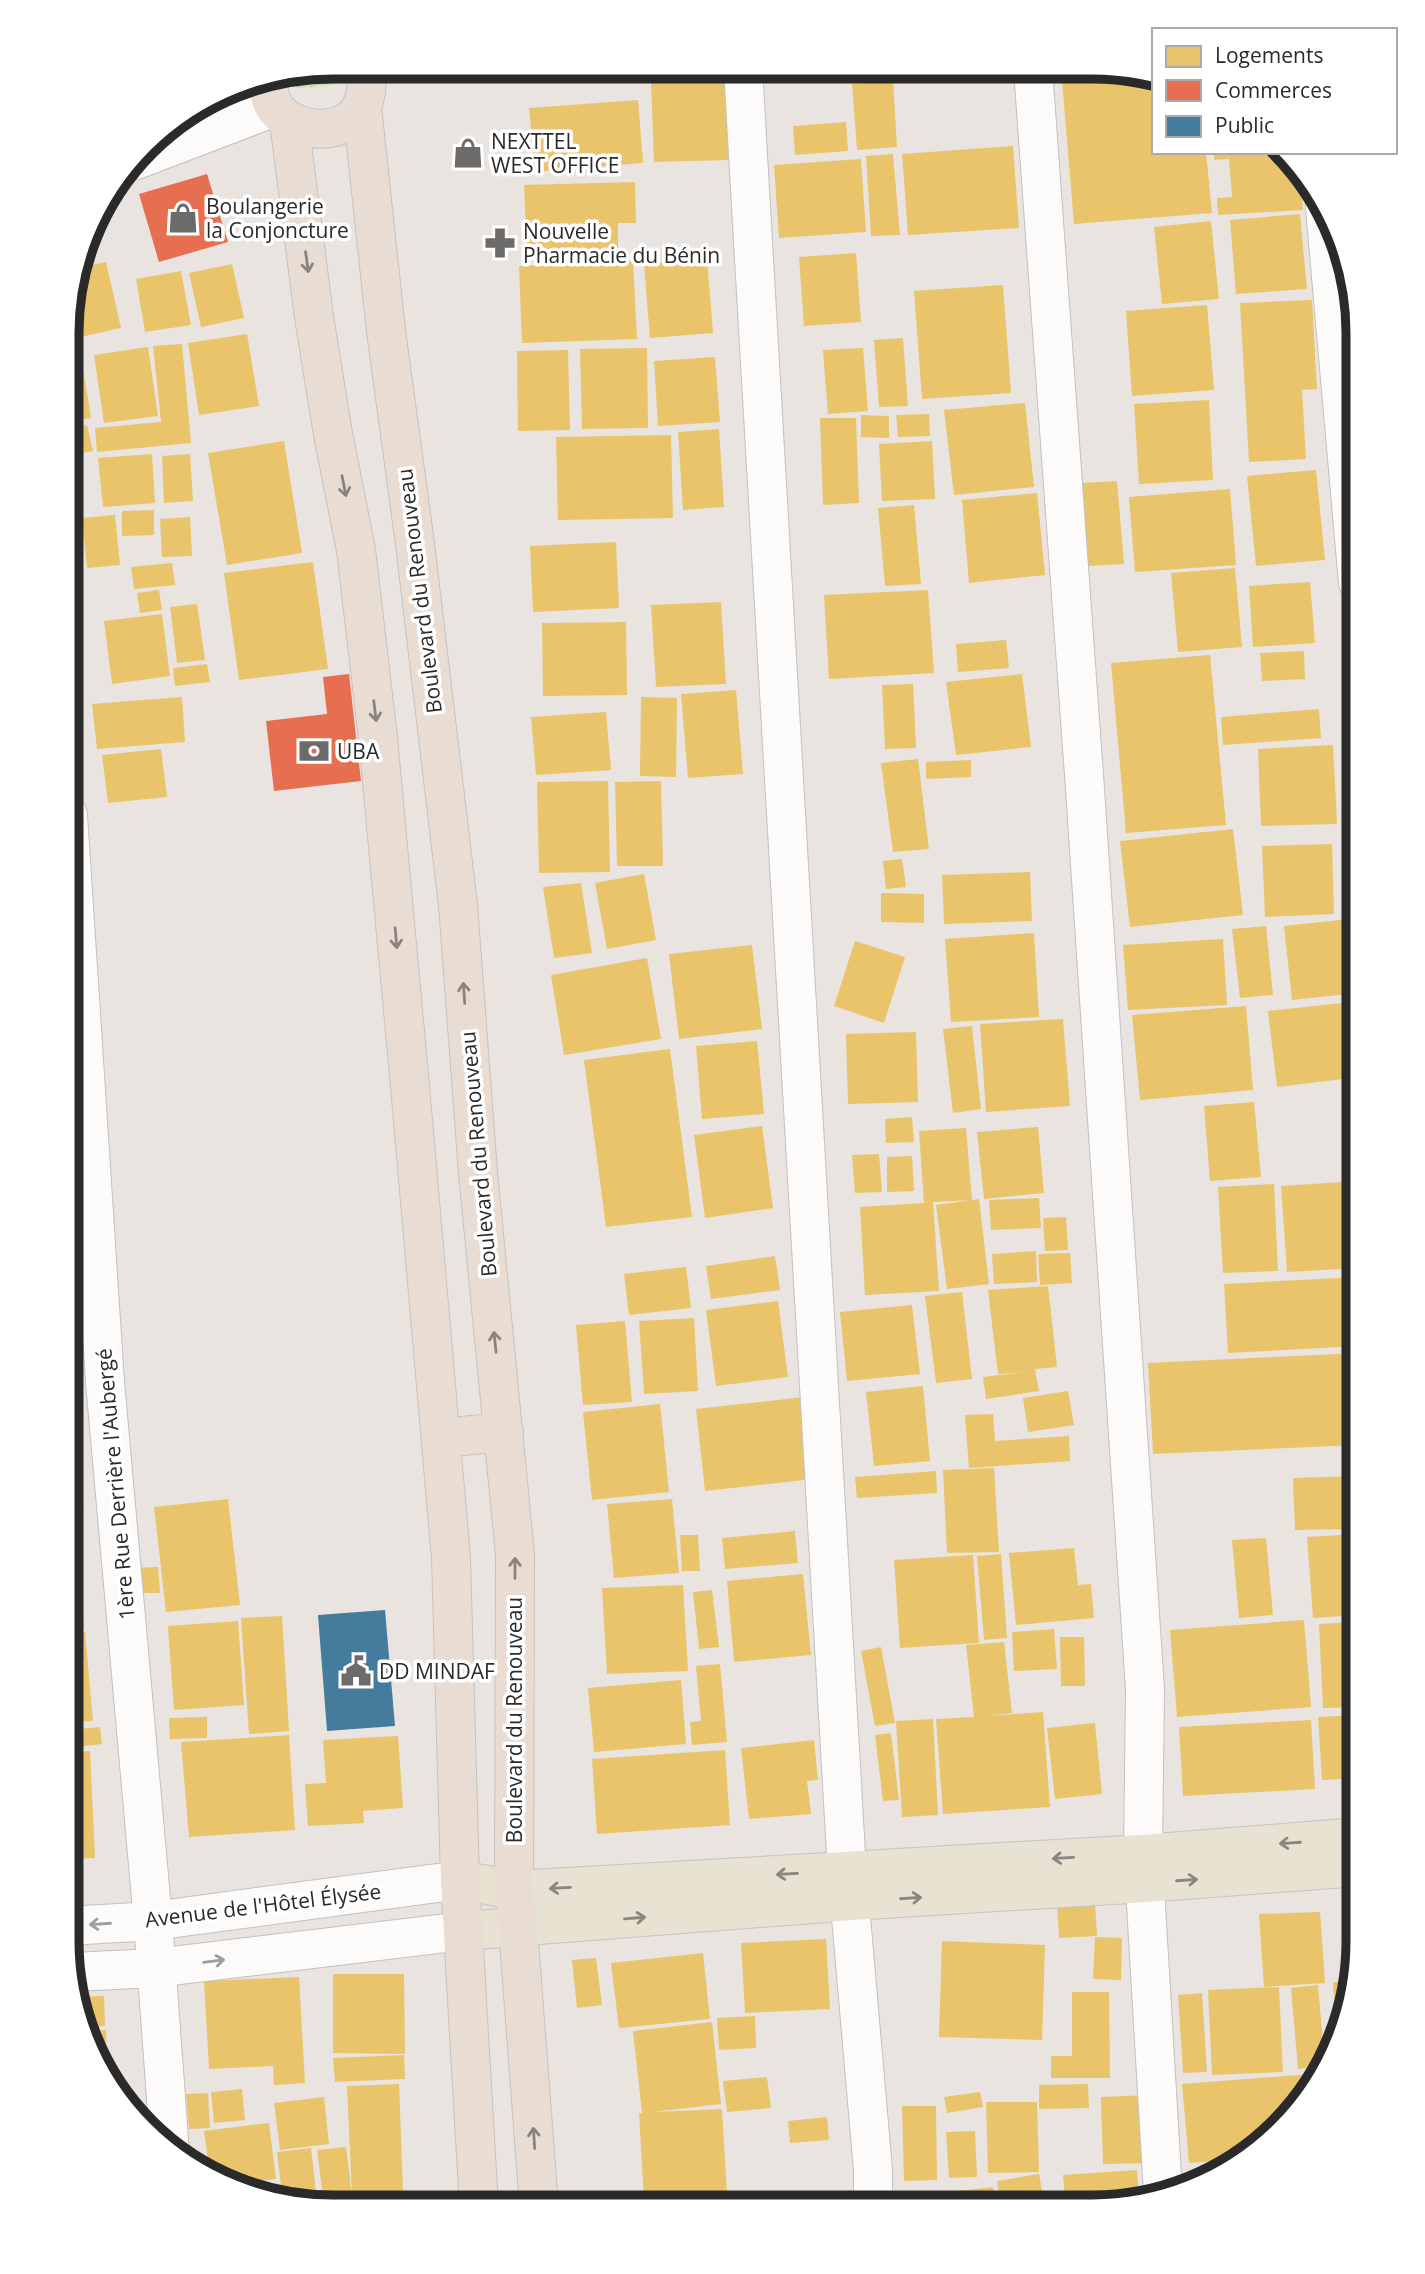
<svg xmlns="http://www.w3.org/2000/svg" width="1425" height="2274" font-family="'Open Sans',sans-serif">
<defs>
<pattern id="grass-dots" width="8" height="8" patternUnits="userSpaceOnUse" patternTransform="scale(1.75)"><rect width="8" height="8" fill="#cae6b5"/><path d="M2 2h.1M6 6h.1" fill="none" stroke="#aec59c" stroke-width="1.8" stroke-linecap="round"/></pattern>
</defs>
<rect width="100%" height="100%" fill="#e9e4df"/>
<!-- grass -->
<path fill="url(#grass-dots)" d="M332,67H347V78L341,84L302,88L296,87L293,82L292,75Z"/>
<!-- homes -->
<path fill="#e9c46a" d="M1061,69H1128L1154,76V152H1206L1212,213L1074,224Z
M726,81L730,160L654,162L651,83Z
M893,81L897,147L857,150L852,84Z
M638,100L643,163L535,172L529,108Z
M846,122L848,151L795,155L793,126Z
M1013,146L1019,228L908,235L902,154Z
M1214,152H1285L1300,167L1303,210L1218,215L1217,198L1232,197L1229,159L1214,160Z
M893,154L900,235L871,236L866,156Z
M861,159L866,232L779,238L774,165Z
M635,182L636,223H618V254L527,257L524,185Z
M1300,214L1307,289L1236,294L1230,220Z
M1211,221L1219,299L1162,304L1154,227Z
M856,253L861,322L804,326L799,257Z
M707,259L713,333L650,338L644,264Z
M633,261L637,339L522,343L519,266Z
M106,262L121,328L76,338L69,298L78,268Z
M232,264L244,318L201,327L189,273Z
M181,271L191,325L145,332L136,279Z
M1003,285L1011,393L922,399L914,291Z
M1312,300L1317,389L1302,390L1306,459L1249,462L1240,303Z
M1207,305L1214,390L1132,396L1126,311Z
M247,334L259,406L199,415L188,343Z
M903,338L908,406L879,407L874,340Z
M182,344L191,443L97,452L95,428L161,422L153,346Z
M148,347L158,416L104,423L94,355Z
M647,348L648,428L582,429L580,349Z
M863,348L868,411L828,414L823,350Z
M568,350L570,430L518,431L517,351Z
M715,357L720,422L658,426L654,361Z
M82,362L91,418L69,421V365Z
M1209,400L1213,480L1139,484L1134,404Z
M1025,403L1034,487L954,495L944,410Z
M929,414L930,436L898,437L896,415Z
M861,415L889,416V438L861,437Z
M820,418H856L859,503L823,505Z
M87,425L93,451L73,455L69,428Z
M719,429L724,507L683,510L678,432Z
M671,435L673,518L558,520L556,437Z
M284,441L302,553L227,565L208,453Z
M932,441L935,499L882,501L879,444Z
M152,454L155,503L103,507L98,458Z
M190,454L193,501L164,503L162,456Z
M1316,470L1325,560L1256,566L1247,476Z
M1117,481L1124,564L1087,566L1081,483Z
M1230,489L1236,565L1135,572L1129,497Z
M1037,493L1045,575L969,583L962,500Z
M914,505L921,584L885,586L878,508Z
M154,510V535L122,536V511Z
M115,515L120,565L87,568L82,518Z
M190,517L192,556L162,557L160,519Z
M616,542L619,608L533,612L530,546Z
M313,562L328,669L239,680L224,573Z
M172,563L175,585L134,589L131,567Z
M1235,568L1242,647L1178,652L1171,573Z
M1310,582L1315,643L1253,647L1249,586Z
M159,590L162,610L140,613L137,593Z
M928,590L934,673L829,679L824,595Z
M721,602L726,684L656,687L651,605Z
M197,604L205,660L177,663L170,607Z
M162,614L170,676L112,684L104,621Z
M626,622L627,695L543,696L542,623Z
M1006,640L1009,668L958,672L956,644Z
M1304,651L1305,679L1262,681L1260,653Z
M1210,655L1226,825L1126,833L1111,663Z
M207,664L210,682L175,686L173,668Z
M1022,674L1031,747L956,755L946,682Z
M913,684L916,748L885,749L882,685Z
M736,690L743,774L688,778L681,694Z
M182,697L185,742L97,749L92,704Z
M641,697L677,698L676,777L640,776Z
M1319,709L1321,738L1223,745L1221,717Z
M606,712L611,770L536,775L531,717Z
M1333,745L1337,824L1261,826L1258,749Z
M161,749L167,797L108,803L102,755Z
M918,759L929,849L893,852L881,763Z
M971,760V777L926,779V762Z
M608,781L610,872L539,873L537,782Z
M661,781L663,866H617L615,782Z
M1233,829L1243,915L1130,927L1120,841Z
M1332,844L1334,914L1265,917L1262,846Z
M902,859L906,887L886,889L883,861Z
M1030,872L1032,921L944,924L942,875Z
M644,874L656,940L607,949L595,883Z
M581,883L592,953L554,958L543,887Z
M881,893L924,894V923L881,922Z
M1349,919L1357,993L1292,1000L1284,926Z
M1266,926L1273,995L1240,998L1232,929Z
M1034,933L1039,1017L951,1022L945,939Z
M1223,939L1227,1005L1128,1010L1123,945Z
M855,941L905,957L884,1023L834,1006Z
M752,945L762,1029L679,1039L669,954Z
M647,958L661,1039L564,1055L551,975Z
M1343,1003L1351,1078L1277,1087L1268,1011Z
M1246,1006L1253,1090L1140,1100L1132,1015Z
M1063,1019L1070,1106L986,1112L980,1024Z
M972,1026L981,1109L953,1113L943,1029Z
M916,1032L918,1102L848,1104L846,1034Z
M757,1041L764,1114L702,1119L696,1046Z
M670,1049L692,1217L606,1227L584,1060Z
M1254,1102L1261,1177L1210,1181L1204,1106Z
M912,1117L914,1142L886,1143L885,1119Z
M762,1126L773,1208L705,1218L694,1135Z
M1038,1127L1044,1193L984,1199L977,1132Z
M966,1128L972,1200L933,1202L939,1291L865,1295L860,1207L924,1203L919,1131Z
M879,1154L882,1192L855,1193L852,1155Z
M912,1156L914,1191L887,1192V1157Z
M1358,1181V1268L1287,1272L1281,1186Z
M1274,1184L1278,1271L1223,1273L1218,1187Z
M1039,1198L1041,1228L991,1230L989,1200Z
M979,1199L989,1284L947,1289L936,1205Z
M1066,1217L1068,1250L1045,1251L1043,1218Z
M1036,1251L1037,1282L994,1284L992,1254Z
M1070,1253L1072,1283L1040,1285L1038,1254Z
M775,1256L780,1290L711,1299L706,1266Z
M686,1267L691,1308L629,1315L624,1274Z
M1357,1277L1358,1346L1228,1353L1224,1284Z
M1048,1286L1057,1367L1035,1369L1039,1391L986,1399L983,1377L1024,1372L998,1374L988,1290Z
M962,1292L972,1379L936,1383L925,1296Z
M778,1301L788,1377L716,1386L706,1310Z
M912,1305L920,1374L847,1381L840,1312Z
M694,1318L698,1391L644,1394L639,1321Z
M625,1321L632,1402L583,1405L576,1325Z
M1358,1353V1445L1153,1454L1148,1363Z
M923,1386L930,1461L874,1466L866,1392Z
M1068,1391L1074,1425L1028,1432L1023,1398Z
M804,1397L814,1479L705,1491L696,1409Z
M660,1404L669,1492L592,1500L583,1412Z
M993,1414L995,1441L1069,1436L1070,1461L969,1468L965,1415Z
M67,1420H71L75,1482H67Z
M994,1468L999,1552L947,1553L943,1470Z
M936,1471L937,1493L857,1498L855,1477Z
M1358,1476V1529L1295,1530L1293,1478Z
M81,1484L84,1512L67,1514V1485Z
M228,1499L240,1605L166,1612L154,1507Z
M672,1499L679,1573L614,1578L607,1504Z
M795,1531L798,1563L725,1569L722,1538Z
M1358,1534V1615L1313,1618L1307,1537Z
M67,1535H78L82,1590L67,1591Z
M680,1535H698L700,1571H682Z
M1266,1538L1273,1615L1239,1618L1232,1540Z
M1074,1548L1078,1585L1091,1584L1094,1618L1016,1625L1009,1553Z
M1001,1554L1007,1638L984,1640L977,1556Z
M973,1555L979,1643L900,1648L894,1560Z
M158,1567L160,1593H136L134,1568Z
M803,1574L811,1655L734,1662L727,1581Z
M683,1585L688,1671L607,1674L602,1588Z
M712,1590L719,1647L699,1649L693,1592Z
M82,1596L84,1628L67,1629V1597Z
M282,1616L289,1731L249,1734L241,1618Z
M1304,1620L1311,1707L1177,1717L1170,1630Z
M238,1621L244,1705L174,1710L168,1626Z
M1358,1622V1707L1323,1708L1319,1624Z
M1054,1629L1057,1669L1014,1671L1012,1632Z
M85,1632L93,1721L67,1722V1633Z
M1060,1637H1084L1085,1686H1061Z
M1004,1642L1012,1713L986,1716L1043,1712L1050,1807L943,1814L936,1719L974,1717L966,1645Z
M881,1647L895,1723L875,1726L861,1651Z
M720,1664L727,1742L692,1745L690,1722L701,1721L696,1666Z
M681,1680L686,1744L594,1752L588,1688Z
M1358,1715V1778L1322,1780L1318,1717Z
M207,1717V1738L170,1739L169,1718Z
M933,1719L938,1815L902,1817L896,1721Z
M1311,1720L1315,1789L1183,1796L1179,1727Z
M1095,1723L1102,1794L1055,1799L1047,1728Z
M100,1727L102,1744L67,1748V1730Z
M891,1733L899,1800L883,1801L875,1735Z
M289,1735L295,1830L189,1837L181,1742Z
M398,1736L403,1808L363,1811L364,1823L308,1826L305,1784L326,1783L323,1740Z
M814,1740L818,1780L807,1781L811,1814L749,1819L741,1748Z
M725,1750L730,1825L597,1834L592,1759Z
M90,1751L95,1858L67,1859V1752Z
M1095,1904L1097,1936L1059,1938L1057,1906Z
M1320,1912L1325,1983L1264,1987L1259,1914Z
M1347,1913H1358L1356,1966H1349Z
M1095,1937L1122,1938L1121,1980L1093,1979Z
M826,1939L830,2009L745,2013L741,1943Z
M942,1941L1045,1945L1042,2040L939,2037Z
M703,1953L710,2019L619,2028L611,1963Z
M596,1958L602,2005L577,2008L572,1960Z
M333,1974H404L405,2054L333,2053Z
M299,1977L305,2083L274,2085L273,2066L209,2069L204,1981Z
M1353,1981L1338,2043L1337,2045L1333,1982Z
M1318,1985L1325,2066L1298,2069L1291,1988Z
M1279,1987L1283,2072L1212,2075L1208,1990Z
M1072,1992H1109L1110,2078H1051V2056H1072Z
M1202,1993L1207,2072L1183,2073L1178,1995Z
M104,1996L105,2026L83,2027L77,1997Z
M755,2016L756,2048L719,2050L717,2018Z
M712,2022L721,2104L653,2112L722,2109L727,2195L644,2199L639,2113H642L633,2031Z
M106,2030L108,2080L87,2043L84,2031Z
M404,2055L405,2079L335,2082L333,2058Z
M1312,2074L1313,2087L1304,2103L1254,2153L1243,2159L1189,2163L1182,2084Z
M767,2077L771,2108L727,2112L723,2081Z
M399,2084L403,2192L352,2195L347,2086Z
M1088,2084L1089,2108L1039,2109V2085Z
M242,2089L245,2120L214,2123L211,2092Z
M980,2092L983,2107L947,2113L944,2097Z
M208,2093L210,2128L189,2129L186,2094Z
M1152,2095L1155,2163L1103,2164L1101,2097Z
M324,2097L329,2144L280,2150L274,2103Z
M986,2102H1037L1039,2172L988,2173Z
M902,2106H936L937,2180L904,2181Z
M827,2117L829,2140L790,2143L788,2121Z
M269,2123L276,2179L227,2185L210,2175L204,2131Z
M975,2131L977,2177L949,2178L946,2132Z
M346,2147L352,2195L323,2198L317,2150Z
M311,2148L317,2201L292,2204L239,2190L281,2185L277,2152Z
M1137,2170L1139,2198L1093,2207H1066L1063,2175Z
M1039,2174L1045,2207H1001L997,2181Z
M1206,2181L1194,2187L1174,2191V2182Z
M993,2187L995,2207H925L924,2195Z
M722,2197L723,2206H643V2203Z
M796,2200V2207H764V2202Z
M755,2201V2207L730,2206L729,2203Z
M397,2202V2206L374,2205V2204Z"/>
<!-- shops -->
<path fill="#e76f51" d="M207,174L228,242L159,262L139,194Z
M349,674L361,781L274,791L266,721L327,714L323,677Z"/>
<!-- public -->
<path fill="#457b9d" d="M385,1610L395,1726L327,1731L318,1615Z"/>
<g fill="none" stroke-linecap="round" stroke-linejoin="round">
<!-- street casing -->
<g stroke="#c2c0c1" stroke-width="40">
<path id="street" d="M743,68L847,1871L873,2170V2207
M1033,69L1085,789L1145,1689L1143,1854L1163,2194
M136,160L275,107
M1325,208L1358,583
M68,815L105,1382L153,1921L170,2152"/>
</g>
<!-- secondary casing -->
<g stroke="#c2c0c1" stroke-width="40">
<path id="secondary" d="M67,1926L153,1921L460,1880
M73,1972L155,1968L463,1931"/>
</g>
<!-- primary casing -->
<g stroke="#c4c3c1" stroke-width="40">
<path id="primary" d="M460,1880L514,1890L1143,1854L1358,1837
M463,1931L851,1901L1145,1883L1358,1867"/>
</g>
<!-- highway casing -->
<g stroke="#c4c3c1" stroke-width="40">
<path id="highway" d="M268,79C268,89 269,98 274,106C293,135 347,138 362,105C368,93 366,79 367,67
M362,107L386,331L415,544L458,905L478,1173L515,1555L514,1890L518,1928L539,2206
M289,121L314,317L333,434L356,550L378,738L410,1086L451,1558L460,1880L479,2206
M441,1438L504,1432"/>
</g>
<!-- street -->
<use href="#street" stroke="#fcfbfa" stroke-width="38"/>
<!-- secondary -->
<use href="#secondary" stroke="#fcfbfa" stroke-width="38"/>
<!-- primary -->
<use href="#primary" stroke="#e7e2d2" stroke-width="38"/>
<!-- highway -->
<use href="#highway" stroke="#e9dcd3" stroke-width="38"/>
</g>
<!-- one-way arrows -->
<defs><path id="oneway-shaft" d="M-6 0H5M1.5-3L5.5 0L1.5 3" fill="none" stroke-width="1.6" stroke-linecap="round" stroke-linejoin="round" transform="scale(1.75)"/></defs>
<g stroke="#8a837e">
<use href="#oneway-shaft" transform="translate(307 262) rotate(82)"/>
<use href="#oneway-shaft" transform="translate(344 486) rotate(79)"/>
<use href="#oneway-shaft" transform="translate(375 711) rotate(83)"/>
<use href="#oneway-shaft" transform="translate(396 938) rotate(85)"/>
<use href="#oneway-shaft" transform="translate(464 993) rotate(-94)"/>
<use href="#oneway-shaft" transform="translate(495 1342) rotate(-96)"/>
<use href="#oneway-shaft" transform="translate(515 1568) rotate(-90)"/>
<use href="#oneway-shaft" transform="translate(534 2138) rotate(-94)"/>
</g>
<g stroke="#88867e">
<use href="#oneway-shaft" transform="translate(1290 1843) rotate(176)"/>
<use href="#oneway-shaft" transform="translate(1063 1858) rotate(177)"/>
<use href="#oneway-shaft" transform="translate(787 1874) rotate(177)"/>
<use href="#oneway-shaft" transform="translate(1187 1880) rotate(-4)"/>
<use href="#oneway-shaft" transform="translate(560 1888) rotate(177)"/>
<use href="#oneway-shaft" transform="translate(911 1898) rotate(-4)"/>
<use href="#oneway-shaft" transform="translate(635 1918) rotate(-5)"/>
</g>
<g stroke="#9e9d9c">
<use href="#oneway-shaft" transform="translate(100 1924) rotate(176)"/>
<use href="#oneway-shaft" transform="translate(214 1961) rotate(-7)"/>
</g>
<!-- icons -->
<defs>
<g id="shop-bare" transform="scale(2.415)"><path d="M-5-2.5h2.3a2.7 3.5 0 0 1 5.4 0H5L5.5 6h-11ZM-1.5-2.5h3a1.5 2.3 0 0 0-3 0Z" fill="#6d6b69" stroke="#fff" stroke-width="2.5" paint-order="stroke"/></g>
<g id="pharmacy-bare" transform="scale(2.415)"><path d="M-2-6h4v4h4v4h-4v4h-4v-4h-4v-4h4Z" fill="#6d6b69" stroke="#fff" stroke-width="2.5" paint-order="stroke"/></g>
<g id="bank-bare" transform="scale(2.415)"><path d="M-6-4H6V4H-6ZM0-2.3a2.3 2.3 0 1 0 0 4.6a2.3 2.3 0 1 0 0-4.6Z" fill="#6d6b69" stroke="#fff" stroke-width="2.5" paint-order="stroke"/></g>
<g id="civic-bare" transform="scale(2.415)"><path d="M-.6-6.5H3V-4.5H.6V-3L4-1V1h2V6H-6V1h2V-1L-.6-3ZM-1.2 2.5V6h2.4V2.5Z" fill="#6d6b69" stroke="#fff" stroke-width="2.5" paint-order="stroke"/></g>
</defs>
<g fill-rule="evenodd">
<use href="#shop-bare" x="468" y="153"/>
<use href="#shop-bare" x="183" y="218"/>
<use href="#pharmacy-bare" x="500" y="243"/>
<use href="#bank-bare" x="314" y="751"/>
<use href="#civic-bare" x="356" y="1671"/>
</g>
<g text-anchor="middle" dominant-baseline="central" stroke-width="7" stroke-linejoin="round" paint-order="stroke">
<!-- poi labels -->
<g font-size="21" fill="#2a2a2a" stroke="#fff" text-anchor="start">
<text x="491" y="141">NEXTTEL<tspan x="491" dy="24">WEST OFFICE</tspan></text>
<text x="206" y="206">Boulangerie<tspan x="206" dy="24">la Conjoncture</tspan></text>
<text x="523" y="231">Nouvelle<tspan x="523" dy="24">Pharmacie du Bénin</tspan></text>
<text x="337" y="751">UBA</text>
<text x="379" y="1671">DD MINDAF</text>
</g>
<!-- street labels -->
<g font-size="21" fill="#2a2a2a" stroke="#fff">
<text transform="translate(419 591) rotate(-97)">Boulevard du Renouveau</text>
<text transform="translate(478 1154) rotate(-95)">Boulevard du Renouveau</text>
<text transform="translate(115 1484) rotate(-95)">1ère Rue Derrière l'Aubergé</text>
<text transform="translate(514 1720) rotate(-90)">Boulevard du Renouveau</text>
<text transform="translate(263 1905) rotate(-7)">Avenue de l'Hôtel Élysée</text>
</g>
</g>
<!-- crop -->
<path d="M0 0H1425V2274H0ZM333 79H1092A254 254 0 0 1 1346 333V1941A254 254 0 0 1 1092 2195H333A254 254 0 0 1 79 1941V333A254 254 0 0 1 333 79Z" fill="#fff" fill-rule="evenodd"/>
<path fill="none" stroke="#2a2a2a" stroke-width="9" d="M333 79H1092A254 254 0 0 1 1346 333V1941A254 254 0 0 1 1092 2195H333A254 254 0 0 1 79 1941V333A254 254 0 0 1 333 79Z"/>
<!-- legend -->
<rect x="1152" y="28" width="245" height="126" fill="#ffffff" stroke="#aaaaaa" stroke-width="2"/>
<rect x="1166" y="46" width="35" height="21" fill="#e9c46a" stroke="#aaaaaa" stroke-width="2"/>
<text x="1215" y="63" font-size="21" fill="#2a2a2a">Logements</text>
<rect x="1166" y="80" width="35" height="21" fill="#e76f51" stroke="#aaaaaa" stroke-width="2"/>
<text x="1215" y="98" font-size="21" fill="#2a2a2a">Commerces</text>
<rect x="1166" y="116" width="35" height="21" fill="#457b9d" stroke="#aaaaaa" stroke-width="2"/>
<text x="1215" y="133" font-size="21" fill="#2a2a2a">Public</text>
</svg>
